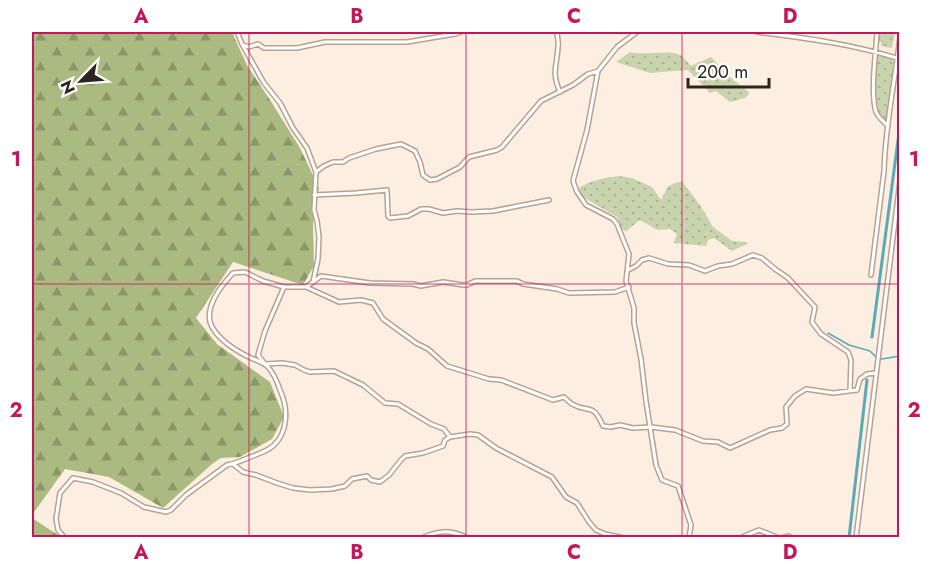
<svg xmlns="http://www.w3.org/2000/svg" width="931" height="569" font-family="Jost,sans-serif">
<defs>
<pattern id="grass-dots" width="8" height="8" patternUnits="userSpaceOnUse" patternTransform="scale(1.5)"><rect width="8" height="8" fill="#c8d4ad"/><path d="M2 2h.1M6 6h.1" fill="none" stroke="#acb694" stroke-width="1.8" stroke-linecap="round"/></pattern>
<pattern id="forest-firs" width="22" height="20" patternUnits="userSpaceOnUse" patternTransform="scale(1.5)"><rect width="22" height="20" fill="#abba81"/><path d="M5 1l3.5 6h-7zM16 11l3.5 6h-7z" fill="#8c9769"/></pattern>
</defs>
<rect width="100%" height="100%" fill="#fdeee2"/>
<!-- grass -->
<path fill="url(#grass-dots)" d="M879,32H895L892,48L881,46V42H878Z
M630,52C644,56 670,49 680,55C684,57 688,63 691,66L711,57L730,77L750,93L745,98L730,102L716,91L710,93L688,70L650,73L616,62Z
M877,54L894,59L887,125L877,112L875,88Z
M619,176L632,178L652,187L661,200L668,186L682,181L700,205L713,227L732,241L746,242L747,244L732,251L714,238L708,240L706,246L674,243L677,234L670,229L657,230L640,220L626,231L622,229L617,217L583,197L578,189C589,180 605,178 619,176Z"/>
<!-- forest -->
<path fill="url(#forest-firs)" d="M32,32H233L234,37L247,65L272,103L300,148L319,188L313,224L314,266L303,285L233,262L196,318L217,344L270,382L284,417L272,439L240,457L221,458L212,464L163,508L109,477L65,469L32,515Z
M32,518L61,537H32Z"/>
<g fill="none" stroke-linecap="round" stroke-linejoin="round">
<!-- stream -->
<path stroke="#5aaab3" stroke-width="1.5" d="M828,333L849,345L870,351L877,358L882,359L900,356"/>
<!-- canal -->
<path stroke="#5aaab3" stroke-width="3" d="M872,337L900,125
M849,538L867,380"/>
<!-- minor casing -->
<g stroke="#b8a18e" stroke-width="6">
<path id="minor" d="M557,32C557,36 559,42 558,47C557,66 551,72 560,92
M637,32L617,47L598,71L587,130L573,181L577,192L586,205L613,219L617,224L629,254L626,281L634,308V323L641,359L646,401L656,465L662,480L678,486L691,525L689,538
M757,32C806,38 852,44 900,59
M877,32C876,53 870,92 876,112C878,117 884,122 888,126
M243,45L249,47L258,44L264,48H297L325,42H407L455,34L461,32
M316,172L324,166L333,162H343L349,158L376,149L401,144L415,151L420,162L423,175L430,180L437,179L460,167L469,157L497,150L502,147L541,101L573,85L588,74L598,71
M314,195L356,193L387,190L388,216L390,218L408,216L421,209H429L443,213L457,211L472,212L493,211L549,200
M628,270L636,266L642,260L649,258L668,264L689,265L705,271L718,266L732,264L753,255L762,258L775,269L788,278L815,307L812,322L821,334L848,352L851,360L850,391
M871,275L884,171C885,126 895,82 900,37
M313,282L321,276L370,283L413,284L421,286L443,282L463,285H467L475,281H517L523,284L557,289L569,293L615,292L629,287
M284,287L265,331L258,355L265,364L282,363L295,365L304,370L310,372L334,371L363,385L385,403L398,404L431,424L444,429L450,437L470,434L478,435L496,448L552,477L566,497L577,503L589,522L596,530L605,534L624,538
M306,287L339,302L361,300L373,303L383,319L416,343L428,349L447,366L489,379L501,380L553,400L564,397C566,399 569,402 572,404C589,414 592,401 603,426L611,427L620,425L633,428L651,427L675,430L703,441L718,442L730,448L770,430L782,428L787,424L786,407L795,396L806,389L833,393L857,390L860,379L867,374L876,373
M233,464L243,472L256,475L277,483L293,488L310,490L332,489L345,486L352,479L367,476L371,480L380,482L389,475L401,460L405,456L423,453L443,446L445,440L450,437
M65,538L58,530L56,519L60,493L73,478L93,482L121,493L144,507L166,512L171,510L186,495L227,465C234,464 241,461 248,458C257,454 266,452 273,446C289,432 288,407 280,390C277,381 274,373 267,366C262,362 256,360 251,358C236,351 215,338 210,322C206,304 222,285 233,273L245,272L263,281L284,287H306L313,282L318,259L319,237L317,221L314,210L316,172L307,148L293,128L280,103L264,83L242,44L237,32
M422,538C438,530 450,530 466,537
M740,538L759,530L779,538
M782,538L789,536L791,538
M856,538L900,181"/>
</g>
<!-- minor -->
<use href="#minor" stroke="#fff" stroke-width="3"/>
</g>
<!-- grid -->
<path fill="none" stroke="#c2185b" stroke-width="1.5" stroke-opacity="0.55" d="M249,32V538M466,32V538M682,32V538M32,284H900"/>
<!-- border -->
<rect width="931" height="569" fill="none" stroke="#ffffff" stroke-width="66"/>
<!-- north arrow -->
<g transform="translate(81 81) rotate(245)" stroke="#ffffff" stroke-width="4.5" paint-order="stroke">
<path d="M0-4.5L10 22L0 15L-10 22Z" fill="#2d251d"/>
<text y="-9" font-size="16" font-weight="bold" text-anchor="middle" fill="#2d251d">N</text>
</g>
<!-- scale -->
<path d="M688 78v9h81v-9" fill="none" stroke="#2d251d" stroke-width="3"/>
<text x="697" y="78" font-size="18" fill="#2d251d" stroke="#ffffff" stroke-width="4.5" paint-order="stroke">200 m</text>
<rect x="33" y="33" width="865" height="503" fill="none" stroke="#c2185b" stroke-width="2"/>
<g font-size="20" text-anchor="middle" font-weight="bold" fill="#c2185b">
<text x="141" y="23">A</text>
<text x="357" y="23">B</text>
<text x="574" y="23">C</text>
<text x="790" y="23">D</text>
<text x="16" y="166">1</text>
<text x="914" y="166">1</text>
<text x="16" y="417">2</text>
<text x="914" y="417">2</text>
<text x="141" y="559">A</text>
<text x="357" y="559">B</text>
<text x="574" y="559">C</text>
<text x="790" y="559">D</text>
</g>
</svg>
